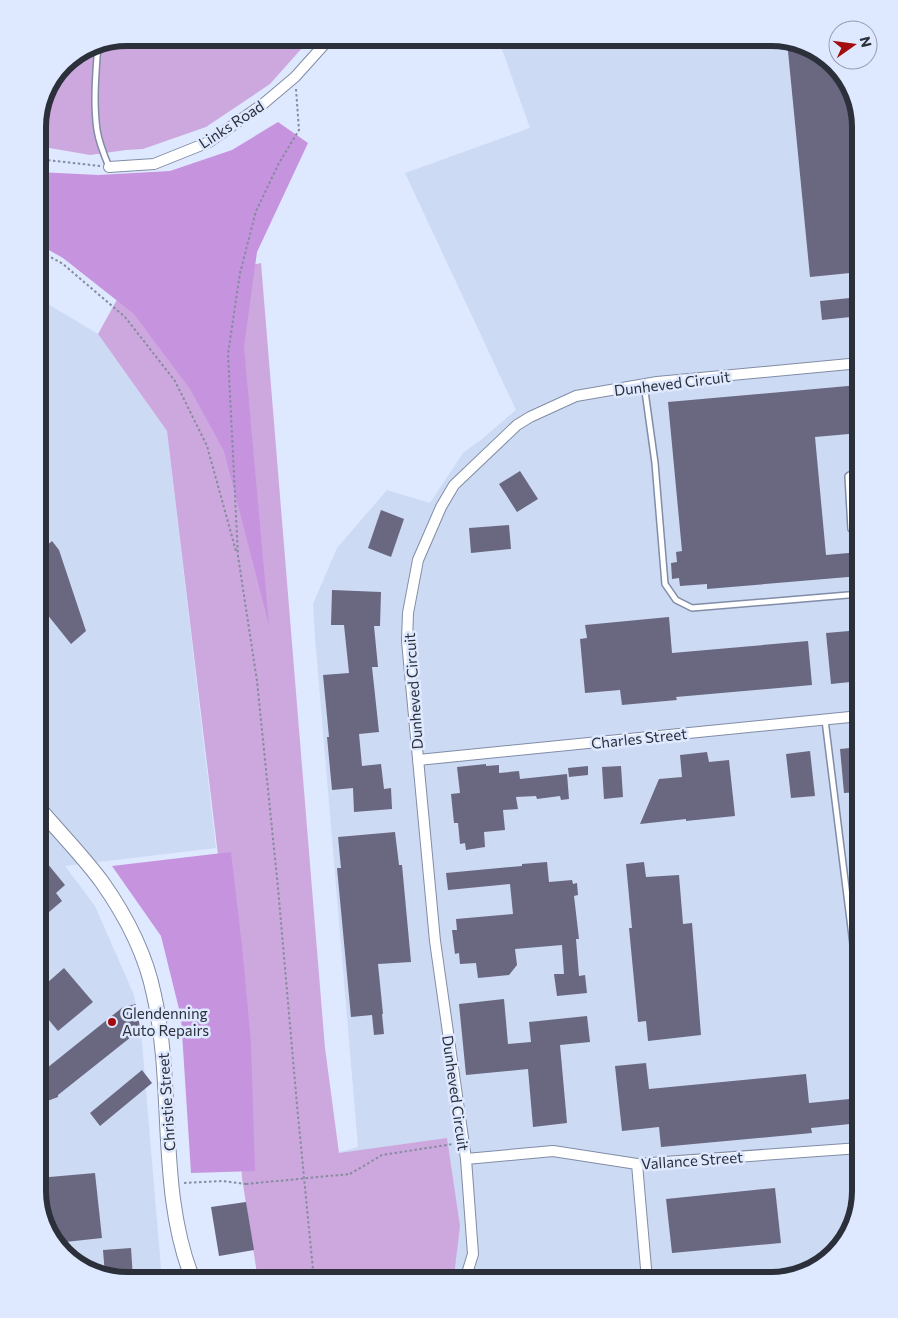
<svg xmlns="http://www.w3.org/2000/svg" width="898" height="1318" font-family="Commissioner,sans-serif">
<rect width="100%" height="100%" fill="#dee8ff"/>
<!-- built -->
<path fill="#cddaf4" d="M498,38H777L816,50L849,82L860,127V1191L848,1236L816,1269L771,1280H345L336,1153L358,1147L315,637L313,604L337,548L387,490L430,503L463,453L482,439L516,410L405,173L530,128Z
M38,298L98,334L167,431L216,848L65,866L95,906L134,995L141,1031L162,1280H121L82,1268L49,1236L38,1191Z"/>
<!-- green -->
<path fill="#cda8df" d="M127,38H311L270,84L206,127L143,149L126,150L90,155L38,146V121L64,63L93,44Z
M261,263L325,1048L339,1153L447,1138L460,1226L454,1276L451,1280H258L242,1178L225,913L167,431L98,334L130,276L221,271Z"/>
<!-- forest -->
<path fill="#c693de" d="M278,122L308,143L257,252L244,347L269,625L224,451L190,389L134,314L63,258L38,244V172L98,175L170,171L232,150Z
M231,852L242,946L251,1043L255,1171L191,1173L181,1017L161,936L112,866Z"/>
<!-- building -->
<path fill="#6a6781" d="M787,41L816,50L849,82L860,127V272L810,277Z
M860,297V316L822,320L820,301Z
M859,385L860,433L815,437L826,555L860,552V576L707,589V584L680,586L679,578L672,579L671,563L677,562L676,552L682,551L668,402Z
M520,471L538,499L517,512L499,484Z
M381,510L404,519L391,557L368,548Z
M509,525L511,549L471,553L469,528Z
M52,541L59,550L86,631L71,644L38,603V553Z
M332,590L381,592L380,626H374L378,667H372L379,732L359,734L362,766L381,764L384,789L391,788L392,809L354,812L353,788L332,790L327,737H329L323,675L349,673L344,625H331Z
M669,617L672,653L808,641L812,685L676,697L677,700L622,705L620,690L585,693L580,639L587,638L585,625Z
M849,631L850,639L860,638V681L831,684L826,633Z
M860,747V792L844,793L840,749Z
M810,751L815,796L791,798L786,754Z
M707,752L709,762L729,760L735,816L686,821V819L640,824L659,779L682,777L680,755Z
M486,764V766L499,765V773L519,771L520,779L567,774L569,799L561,800L560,796L537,799L536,796L516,797L518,809L503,810L505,830L484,832L485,847L466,850L465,843L460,844L458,823H454L451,794L460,793L457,767Z
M588,766V775L569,777L568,768Z
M621,766L623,797L604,799L602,767Z
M860,812V853H854L850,813Z
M395,832L399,865H402L411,962L378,964L383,1014H382L384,1034L374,1035L372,1015L351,1017L337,868H341L338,837Z
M547,862L549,882L572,880L573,884L577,883L578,895L574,896L579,939H576L579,976L585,975L587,993L557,996L554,974H564L562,945L515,949L517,965L509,975L478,978L476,963L460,964L459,953L455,954L452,930H457L456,919L513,914L510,884L448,890L446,873L522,866V864Z
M644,862L646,877L679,875L683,924L692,923L701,1035L648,1041L646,1021L638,1022L629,928H632L626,864Z
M47,863L65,885L56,893L62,901L42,918L38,912V871Z
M64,968L93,1002L58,1031L38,1007V991Z
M504,999L508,1044L531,1042L529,1022L587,1016L590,1042L560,1045L567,1123L533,1127L528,1069L466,1075L459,1004Z
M136,1004L140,1028L130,1030L131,1037L58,1095V1097L39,1104L38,1099V1045L47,1068L123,1007Z
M646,1063L649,1089L806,1074L809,1103L860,1098V1123L811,1128L812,1133L661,1147L659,1127L622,1131L615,1066Z
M142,1070L152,1083L100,1126L90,1113Z
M95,1173L102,1238L56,1243L49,1236L38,1191V1178Z
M775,1188L781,1243L672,1253L666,1199Z
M246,1202L254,1250L219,1256L211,1207Z
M131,1248L133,1278L117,1279L105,1275L103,1250Z
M616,1272L617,1280H588L587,1274Z"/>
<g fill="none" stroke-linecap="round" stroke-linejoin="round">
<!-- lane casing -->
<g stroke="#818da6" stroke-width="8">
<path id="lane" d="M98,43C96,72 93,101 97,130C99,143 104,155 109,167
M644,384L655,463L665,584L676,600L692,608L860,594
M860,534H858L851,529L848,476L854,472L860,471
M825,720L860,1000"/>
</g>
<!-- street casing -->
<g stroke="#818da6" stroke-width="12">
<path id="street" d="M109,167L154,164L209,142L263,104L295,77L330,38
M418,760L860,716
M466,1159L553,1151L637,1164L860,1148
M637,1164L647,1280
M465,1280L473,1254L466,1159L435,941L407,641L408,613L418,560L441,507L454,485L517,425L530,417L576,396L657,382L860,363"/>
</g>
<!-- secondary casing -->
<g stroke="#818da6" stroke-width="16">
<path id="secondary" d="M38,807C59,832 83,856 102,882C126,916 146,955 154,995C175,1089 157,1190 193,1280"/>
</g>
<!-- path -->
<path stroke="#858c9d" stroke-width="2" stroke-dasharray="2.5 2.5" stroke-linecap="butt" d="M296,89L299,130L279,163L256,211L240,273L228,354L238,556L257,681L278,888L297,1105L314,1280
M38,159L100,166
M38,250L63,264L125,317L175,381L207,446L236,551
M350,1174L382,1155L453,1144
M184,1183L222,1181L246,1184"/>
<!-- lane -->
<use href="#lane" stroke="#fff" stroke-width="5"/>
<!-- street -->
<use href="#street" stroke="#fff" stroke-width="10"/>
<!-- secondary -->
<use href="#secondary" stroke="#fff" stroke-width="14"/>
<!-- path-bridge -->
<path stroke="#858c9d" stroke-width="2" stroke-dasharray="2.5 2.5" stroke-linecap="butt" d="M246,1184L350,1174"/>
</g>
<!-- markers -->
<circle fill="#a30b0d" stroke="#dee8ff" stroke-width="2" cx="112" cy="1022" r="5"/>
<g text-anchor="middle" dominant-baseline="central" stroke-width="5" stroke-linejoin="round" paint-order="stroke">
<!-- street labels -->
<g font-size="15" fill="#2b303a" stroke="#dee8ff">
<text transform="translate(231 124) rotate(-33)">Links Road</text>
<text transform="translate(672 383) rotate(-7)">Dunheved Circuit</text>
<text transform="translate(413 691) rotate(-94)">Dunheved Circuit</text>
<text transform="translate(639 738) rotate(-6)">Charles Street</text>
<text transform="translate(456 1093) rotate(82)">Dunheved Circuit</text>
<text transform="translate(166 1102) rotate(-94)">Christie Street</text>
<text transform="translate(692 1160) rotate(-4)">Vallance Street</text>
</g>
<!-- poi labels -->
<g font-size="15" fill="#2b303a" stroke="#dee8ff" text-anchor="start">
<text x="122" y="1013">Glendenning<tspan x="122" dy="17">Auto Repairs</tspan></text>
</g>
</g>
<!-- crop -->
<path d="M0 0H898V1318H0ZM127 46H771A81 81 0 0 1 852 127V1191A81 81 0 0 1 771 1272H127A81 81 0 0 1 46 1191V127A81 81 0 0 1 127 46Z" fill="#dee8ff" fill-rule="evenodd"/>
<path fill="none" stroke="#2b303a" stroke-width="6" d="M127 46H771A81 81 0 0 1 852 127V1191A81 81 0 0 1 771 1272H127A81 81 0 0 1 46 1191V127A81 81 0 0 1 127 46Z"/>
<!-- north arrow -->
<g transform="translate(853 45) rotate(76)"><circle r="24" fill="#dee8ff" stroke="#969eb0"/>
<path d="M0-4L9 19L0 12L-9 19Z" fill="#a30b0d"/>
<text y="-8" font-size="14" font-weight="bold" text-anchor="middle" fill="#2b303a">N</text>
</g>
</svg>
